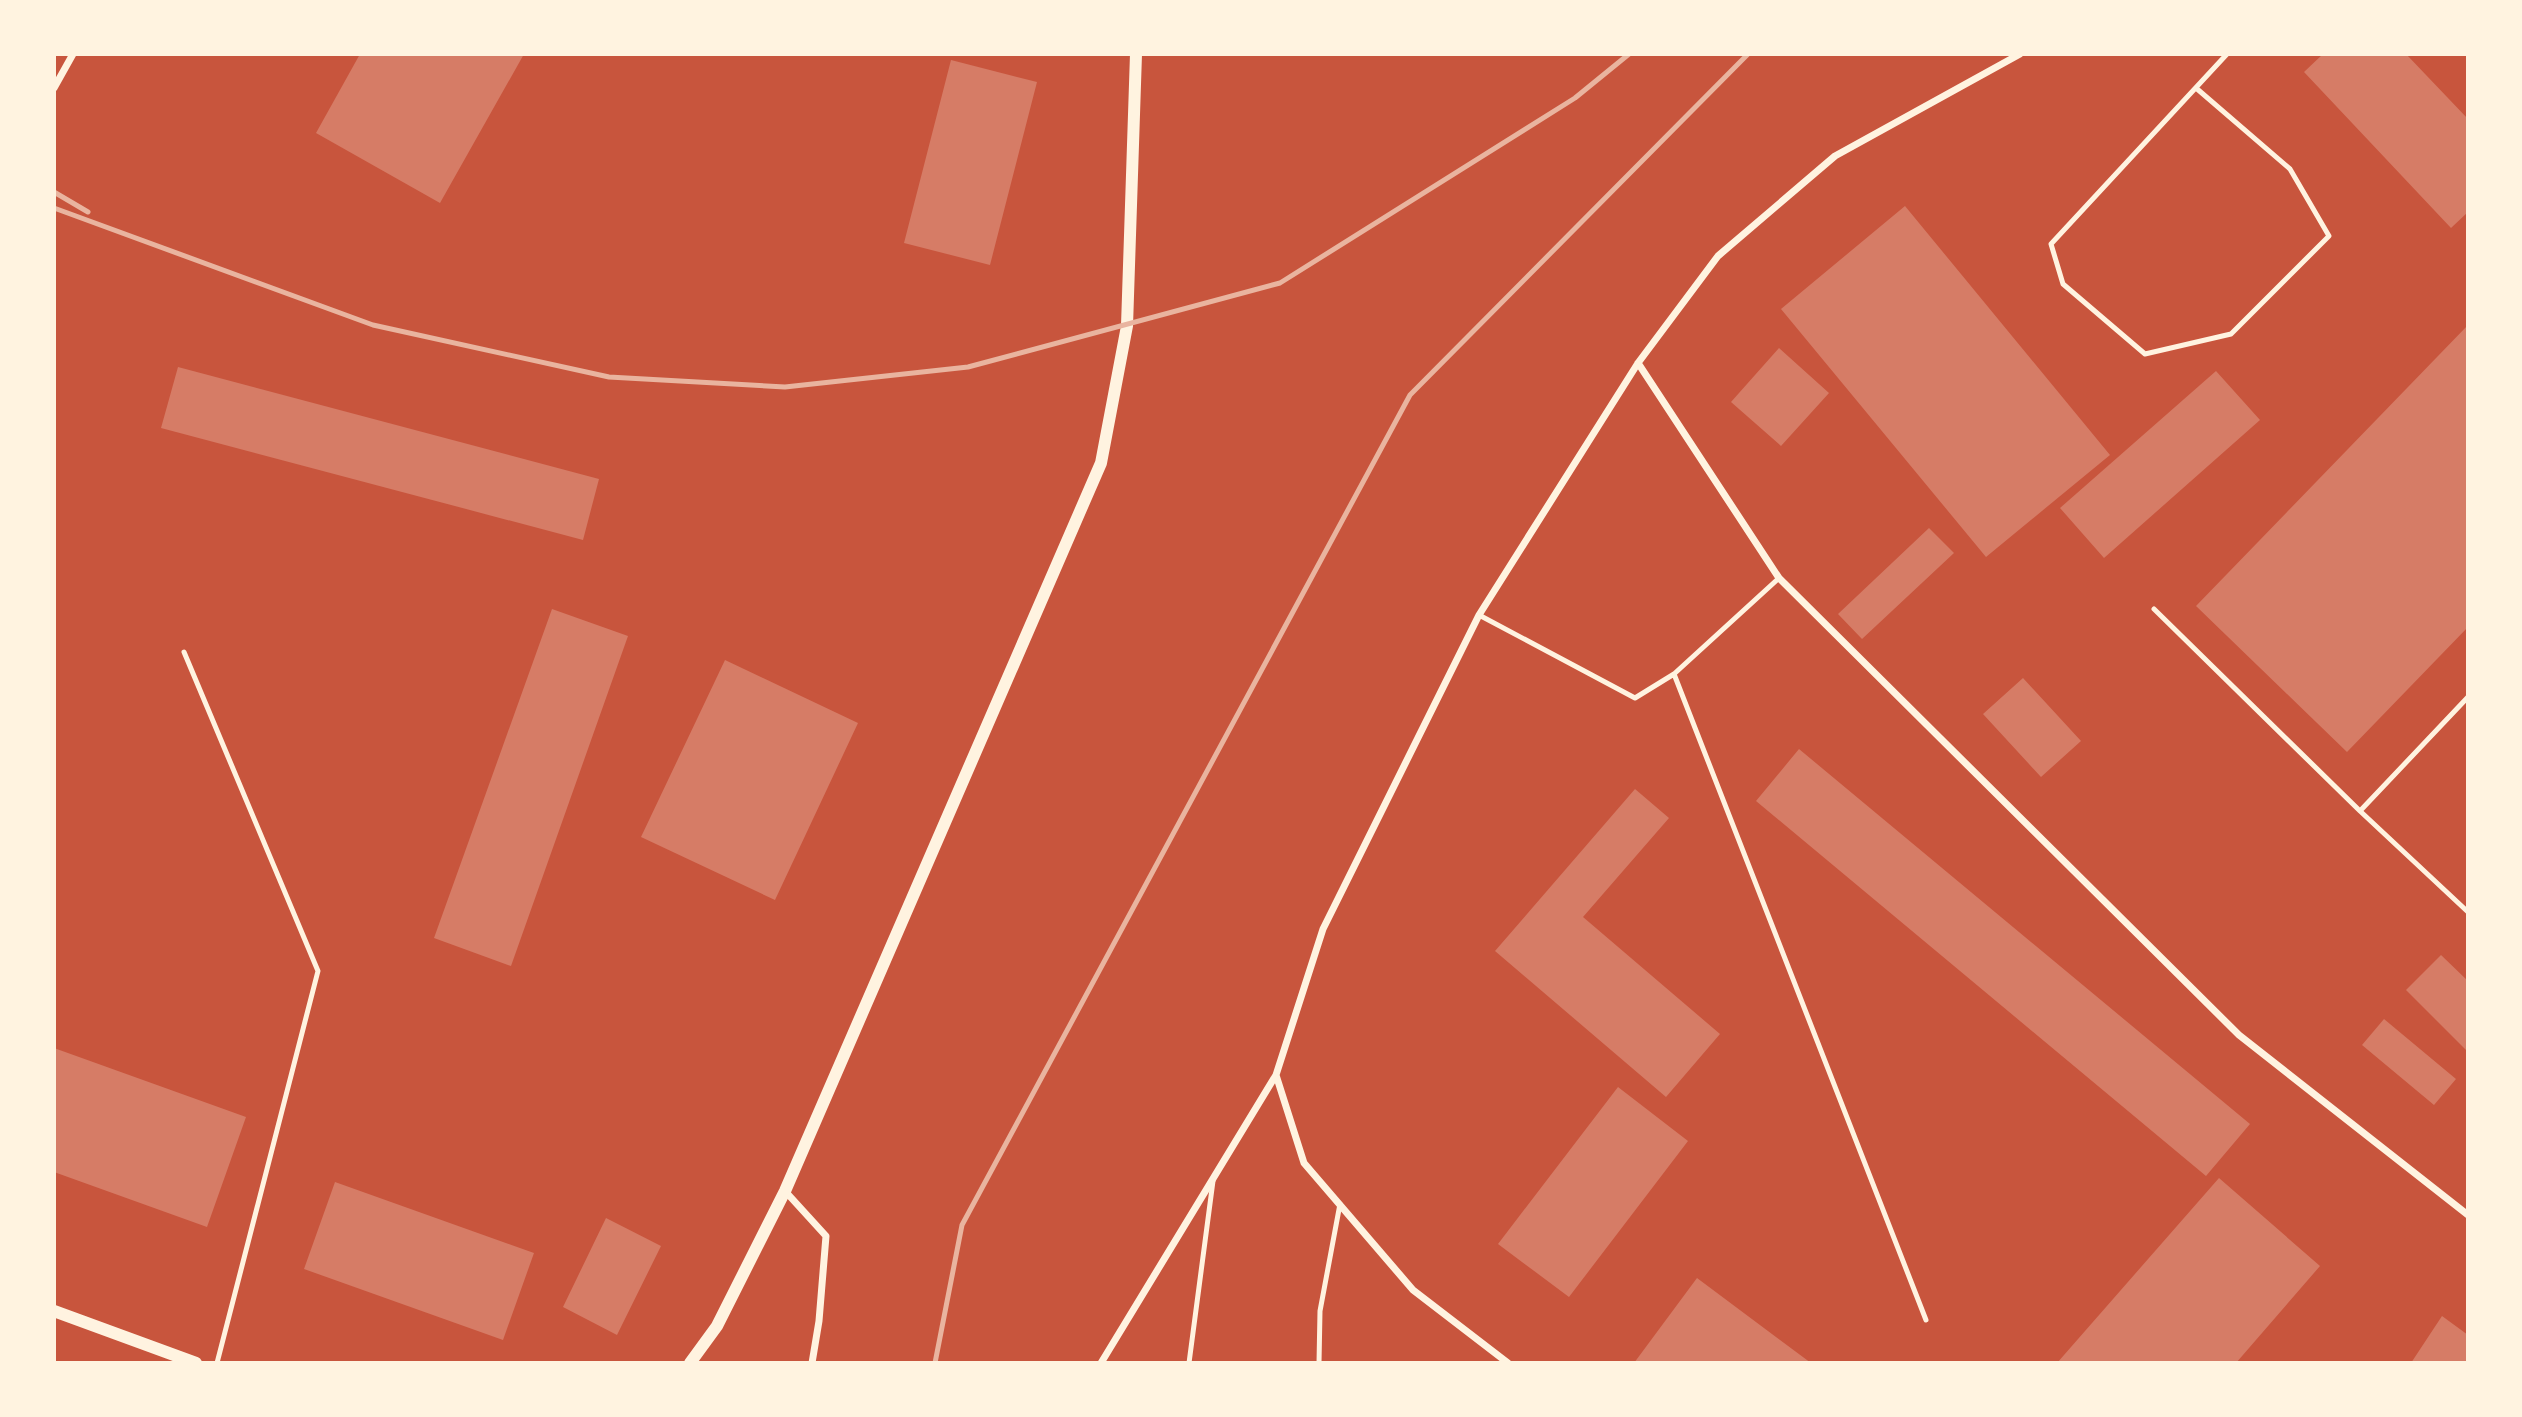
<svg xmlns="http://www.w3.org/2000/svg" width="2522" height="1417" font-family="Overpass,sans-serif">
<rect width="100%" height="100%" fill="#c8553d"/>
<!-- building -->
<path fill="#d67c66" d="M360,54H524L440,203L316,133Z
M2323,54H2406L2468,119V212L2451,228L2304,72Z
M951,60L1037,82L990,265L904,243Z
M1905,206L2110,455L1986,557L1781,309Z
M2468,325V627L2347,752L2196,606Z
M1779,348L1829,393L1781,446L1731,402Z
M178,367L599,479L583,540L161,428Z
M2216,371L2260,420L2104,558L2060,508Z
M1929,528L1954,553L1862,639L1838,614Z
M552,609L628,636L511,966L434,938Z
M725,660L858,723L775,900L641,837Z
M2023,678L2081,741L2041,777L1983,714Z
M1799,749L2250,1124L2206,1176L1756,801Z
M1635,789L1669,818L1583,917L1720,1034L1666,1097L1495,951Z
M2441,955L2468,981V1052L2406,990Z
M2384,1019L2456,1079L2434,1105L2362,1045Z
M54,1048L246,1117L207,1227L54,1172Z
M1618,1087L1688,1141L1569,1297L1498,1244Z
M2219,1178L2320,1266L2236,1363H2057Z
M335,1182L534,1253L503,1340L304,1269Z
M606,1218L661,1246L617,1335L563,1307Z
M1697,1278L1811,1363H1634Z
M2442,1316L2468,1335V1363H2411Z"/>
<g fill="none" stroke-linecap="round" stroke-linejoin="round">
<!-- service -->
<path stroke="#fff3e0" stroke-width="5" d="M2196,88L2290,169L2329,236L2231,334L2145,354L2063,284L2051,244L2227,54
M2154,609L2360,811
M1479,615L1635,698L1674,674L1779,578
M184,652L318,971L217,1363
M1674,674L1926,1320
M2468,697L2360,811L2468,912
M1189,1363L1213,1181
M1319,1363L1320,1311L1340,1204"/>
<!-- minor -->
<path stroke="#fff3e0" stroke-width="7" d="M54,88L73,54
M1638,363L1779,578L2239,1035L2468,1215
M785,1191L826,1236L819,1321L812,1363
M1101,1363L1276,1075
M1508,1363L1413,1290L1304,1163L1276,1075L1323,929L1479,615L1638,363L1718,256L1835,156L2020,54"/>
<!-- tertiary -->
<path stroke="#fff3e0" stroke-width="12" d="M54,1311L196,1363
M690,1363L717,1326L785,1191L1101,463L1127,326L1136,54"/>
<!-- rail -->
<path stroke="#e9b49f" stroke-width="5" d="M54,192L88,212
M54,208L373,325L609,377L785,387L968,367L1280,283L1575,98L1629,54
M935,1363L962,1225L1410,395L1748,54"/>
</g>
<!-- border -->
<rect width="2522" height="1417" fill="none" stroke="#fff3e0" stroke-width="112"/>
</svg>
